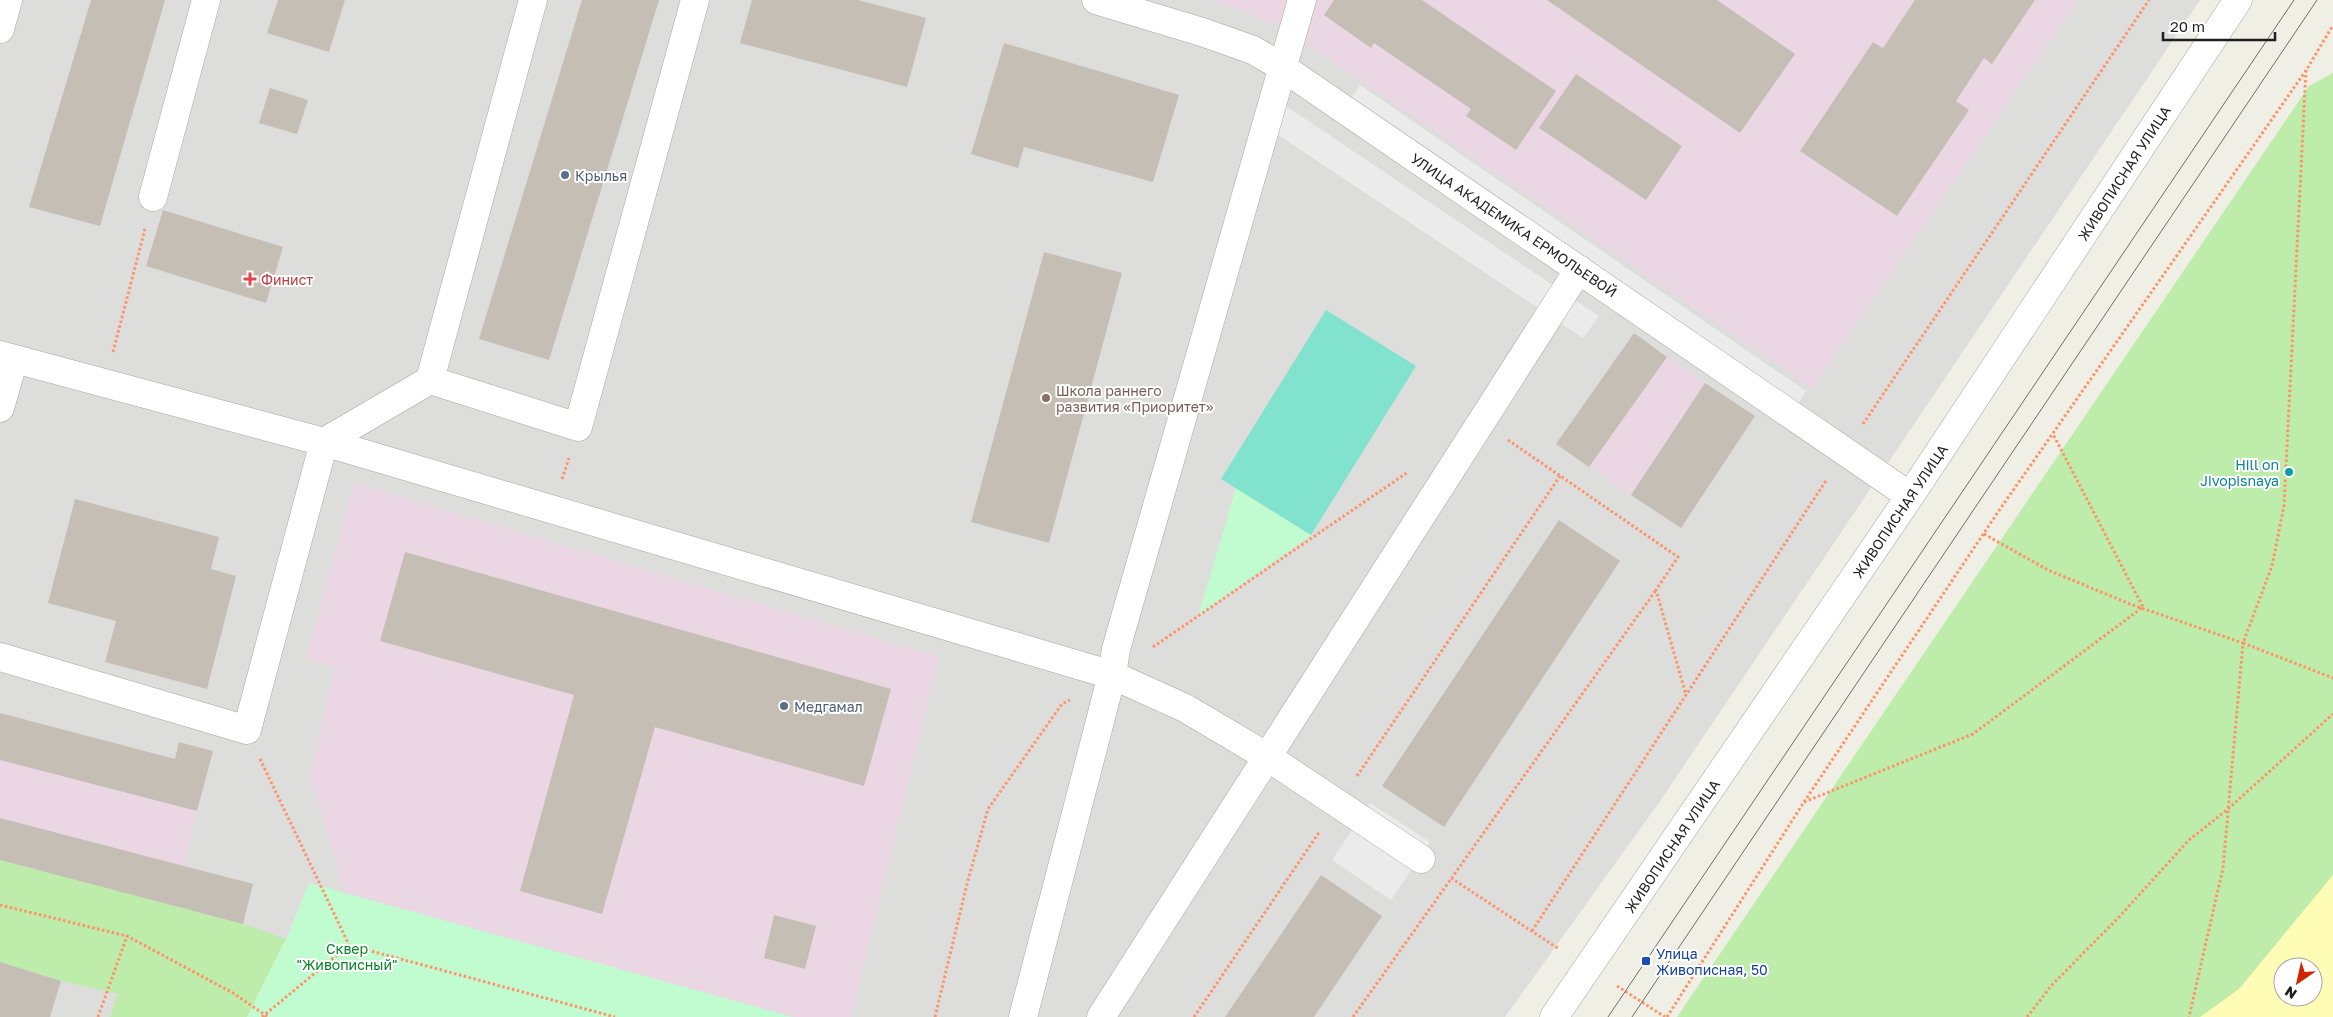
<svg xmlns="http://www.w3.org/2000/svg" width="2333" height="1017" font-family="'Golos Text',sans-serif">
<rect width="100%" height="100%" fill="#f0efe5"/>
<!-- residential -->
<path fill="#dddddc" d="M0,0H2200L1658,804L1505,1017H0Z"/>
<!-- industrial -->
<path fill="#ead7e3" d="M1213,0H2078L1812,388L1305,43L1291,30Z
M1634,333L1705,383L1681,528L1556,444Z
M354,483L939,657L851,1017H793L345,893L310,776L335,668L306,658Z
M0,713L175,759L179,742L213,751L173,905L0,860Z"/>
<!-- grass -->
<path fill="#beecaa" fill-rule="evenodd" d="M2333,73V1017H1677L2309,86ZM2283,967H2313V997H2283Z
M0,860L243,924L286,939L247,1017H110L118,994L61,981L0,962Z"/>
<!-- sand -->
<path fill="#fffdb5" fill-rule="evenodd" d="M2333,875V1017H2200L2239,989ZM2283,967H2313V997H2283Z"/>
<!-- park -->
<path fill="#c1fbd0" d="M1236,488L1311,535L1198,616Z
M309,883L345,893L793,1017H247L286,939Z"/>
<!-- pitch -->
<path fill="#81e2ce" d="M1326,310L1416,366L1311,535L1221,479Z"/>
<!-- parking -->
<path fill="#ebebeb" d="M1360,85L1806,391L1795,409L1349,102Z
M1286,106L1599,316L1583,338L1278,135Z
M1370,803L1430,842L1391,900L1332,860Z"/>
<!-- building -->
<path fill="#c5beb4" d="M91,0H165L100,226L29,207Z
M278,0H345L329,52L267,33Z
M582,0H659L549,360L479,339Z
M752,0H858L926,18L907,87L740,43Z
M1334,0H1422L1556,91L1516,150L1466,116L1471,109L1374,43L1371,48L1324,15Z
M1547,0H1717L1795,54L1740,133Z
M1915,0H2035L1992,64L1984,58L1956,101L1969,110L1897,216L1800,151L1873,42L1883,48Z
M1004,43L1179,95L1153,182L1024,147L1018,168L971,154Z
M1576,74L1682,146L1646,200L1539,128Z
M270,88L308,100L297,134L259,123Z
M163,210L283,247L266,303L146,266Z
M1044,252L1122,273L1049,543L971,522Z
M1634,333L1667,357L1589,467L1556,444Z
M1705,383L1755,416L1681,528L1631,495Z
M75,499L219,537L211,569L236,576L207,689L105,662L116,621L48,603Z
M1559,520L1620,561L1444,827L1382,786Z
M405,552L891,689L864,786L655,727L602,914L520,891L574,695L380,641Z
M0,713L175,759L179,742L213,751L197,811L0,760Z
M0,818L253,884L243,924L0,860Z
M1321,875L1382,916L1314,1017H1225Z
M774,915L816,926L805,969L764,958Z
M0,962L61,981L50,1017H0Z"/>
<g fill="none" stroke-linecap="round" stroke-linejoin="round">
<!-- minor casing -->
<g stroke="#a6a6a6" stroke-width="29">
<path id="minor" d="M1096,0L1202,32L1253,50L1282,67L1910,496
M0,29L8,0
M153,197L206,0
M0,355L324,442L1112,675L1185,708L1266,756L1421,859
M430,380L578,427L695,0
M0,408L14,359
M0,657L247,730L324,442L430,380L533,0
M1023,1017L1112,675L1116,649L1302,0
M1101,1017L1579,269
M1554,1017L1910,496L2238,0"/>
</g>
<!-- path -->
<path stroke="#ff9268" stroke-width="3" stroke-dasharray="2.5 2.5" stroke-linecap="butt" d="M2306,70L2284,506L2272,566L2243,643L2333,678
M113,352L145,229
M1863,424L2149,0
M1508,440L1678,557L1656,590L1686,695
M562,479L569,458
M1984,534L2048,570L2130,604L2243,643L2223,868L2189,1017
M1153,647L1408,472
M260,759L349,945L615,1017
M1357,776L1560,476
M1804,802L1973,734L2143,607L2053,434
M1451,878L1559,949
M0,905L127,936L233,993L268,1017
M1532,931L1827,479
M1617,986L1665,1017
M98,1017L127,936
M262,1017L349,945
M935,1017L967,884L988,809L1062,704L1070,700
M1194,1017L1320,831
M1353,1017L1656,590
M1667,1017L1804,802L1998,512L2307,69L2333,25
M2027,1017L2052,985L2119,917L2189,840L2228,809L2333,714"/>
<!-- minor -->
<use href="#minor" stroke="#fff" stroke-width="28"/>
<!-- tram -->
<path stroke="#6d6d6d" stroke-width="1" d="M1608,1017L2294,0
M1632,1017L2317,0"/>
</g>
<!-- markers -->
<g fill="#5c6f8a" stroke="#fff" stroke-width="2">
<circle cx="565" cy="175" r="5"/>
<circle cx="784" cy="706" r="5"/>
</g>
<path fill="#e0444e" stroke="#fff" stroke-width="2" d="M247.5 271.5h5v5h5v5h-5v5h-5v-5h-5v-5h5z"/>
<circle fill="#8d6e63" stroke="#fff" stroke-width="2" cx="1046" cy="398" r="5"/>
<circle fill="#0f9aa8" stroke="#fff" stroke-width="2" cx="2289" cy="472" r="5"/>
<rect fill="#1a4fb4" stroke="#fff" stroke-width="2" x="1641" y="956" width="10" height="10" rx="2.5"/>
<g text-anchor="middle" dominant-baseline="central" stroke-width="4" stroke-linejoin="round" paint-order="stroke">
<!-- street labels -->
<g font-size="14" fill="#1f1f1f" stroke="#fff">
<text transform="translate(2124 173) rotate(-57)">ЖИВОПИСНАЯ УЛИЦА</text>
<text transform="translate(1514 225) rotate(34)">УЛИЦА АКАДЕМИКА ЕРМОЛЬЕВОЙ</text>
<text transform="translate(1900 511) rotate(-56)">ЖИВОПИСНАЯ УЛИЦА</text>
<text transform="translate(1672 846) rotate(-56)">ЖИВОПИСНАЯ УЛИЦА</text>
</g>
<!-- service labels -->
<g font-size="14" fill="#4e5e75" stroke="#fff" text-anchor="start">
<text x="575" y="175">Крылья</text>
<text x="794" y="706">Медгамал</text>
</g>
<!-- health labels -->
<g font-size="14" fill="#be3a42" stroke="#fff" text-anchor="start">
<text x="261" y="279">Финист</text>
</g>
<!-- education labels -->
<g font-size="14" fill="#785e54" stroke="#fff" text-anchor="start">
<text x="1056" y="390">Школа раннего<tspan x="1056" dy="16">развития «Приоритет»</tspan></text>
</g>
<!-- culture labels -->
<g font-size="14" fill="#0d838f" stroke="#fff" text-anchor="end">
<text x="2279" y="464">Hill on<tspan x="2279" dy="16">Jivopisnaya</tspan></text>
</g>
<!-- park labels -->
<g font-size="14" fill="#088328" stroke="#fff">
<text x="347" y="948">Сквер<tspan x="347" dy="16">"Живописный"</tspan></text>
</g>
<!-- transit labels -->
<g font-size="14" fill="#164399" stroke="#fff" text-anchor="start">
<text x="1656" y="953">Улица<tspan x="1656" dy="16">Живописная, 50</tspan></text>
</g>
</g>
<!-- north arrow -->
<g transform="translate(2298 982) rotate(214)"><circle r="24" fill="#ffffff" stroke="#a5a5a5"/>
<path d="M0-4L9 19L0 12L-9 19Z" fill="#cf2500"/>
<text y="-8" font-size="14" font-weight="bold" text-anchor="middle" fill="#1f1f1f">N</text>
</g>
<!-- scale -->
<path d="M2163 32v8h112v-8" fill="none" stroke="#1f1f1f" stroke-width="2.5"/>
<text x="2170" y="32" font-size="15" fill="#1f1f1f" stroke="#ffffff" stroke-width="4" paint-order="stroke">20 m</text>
</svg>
